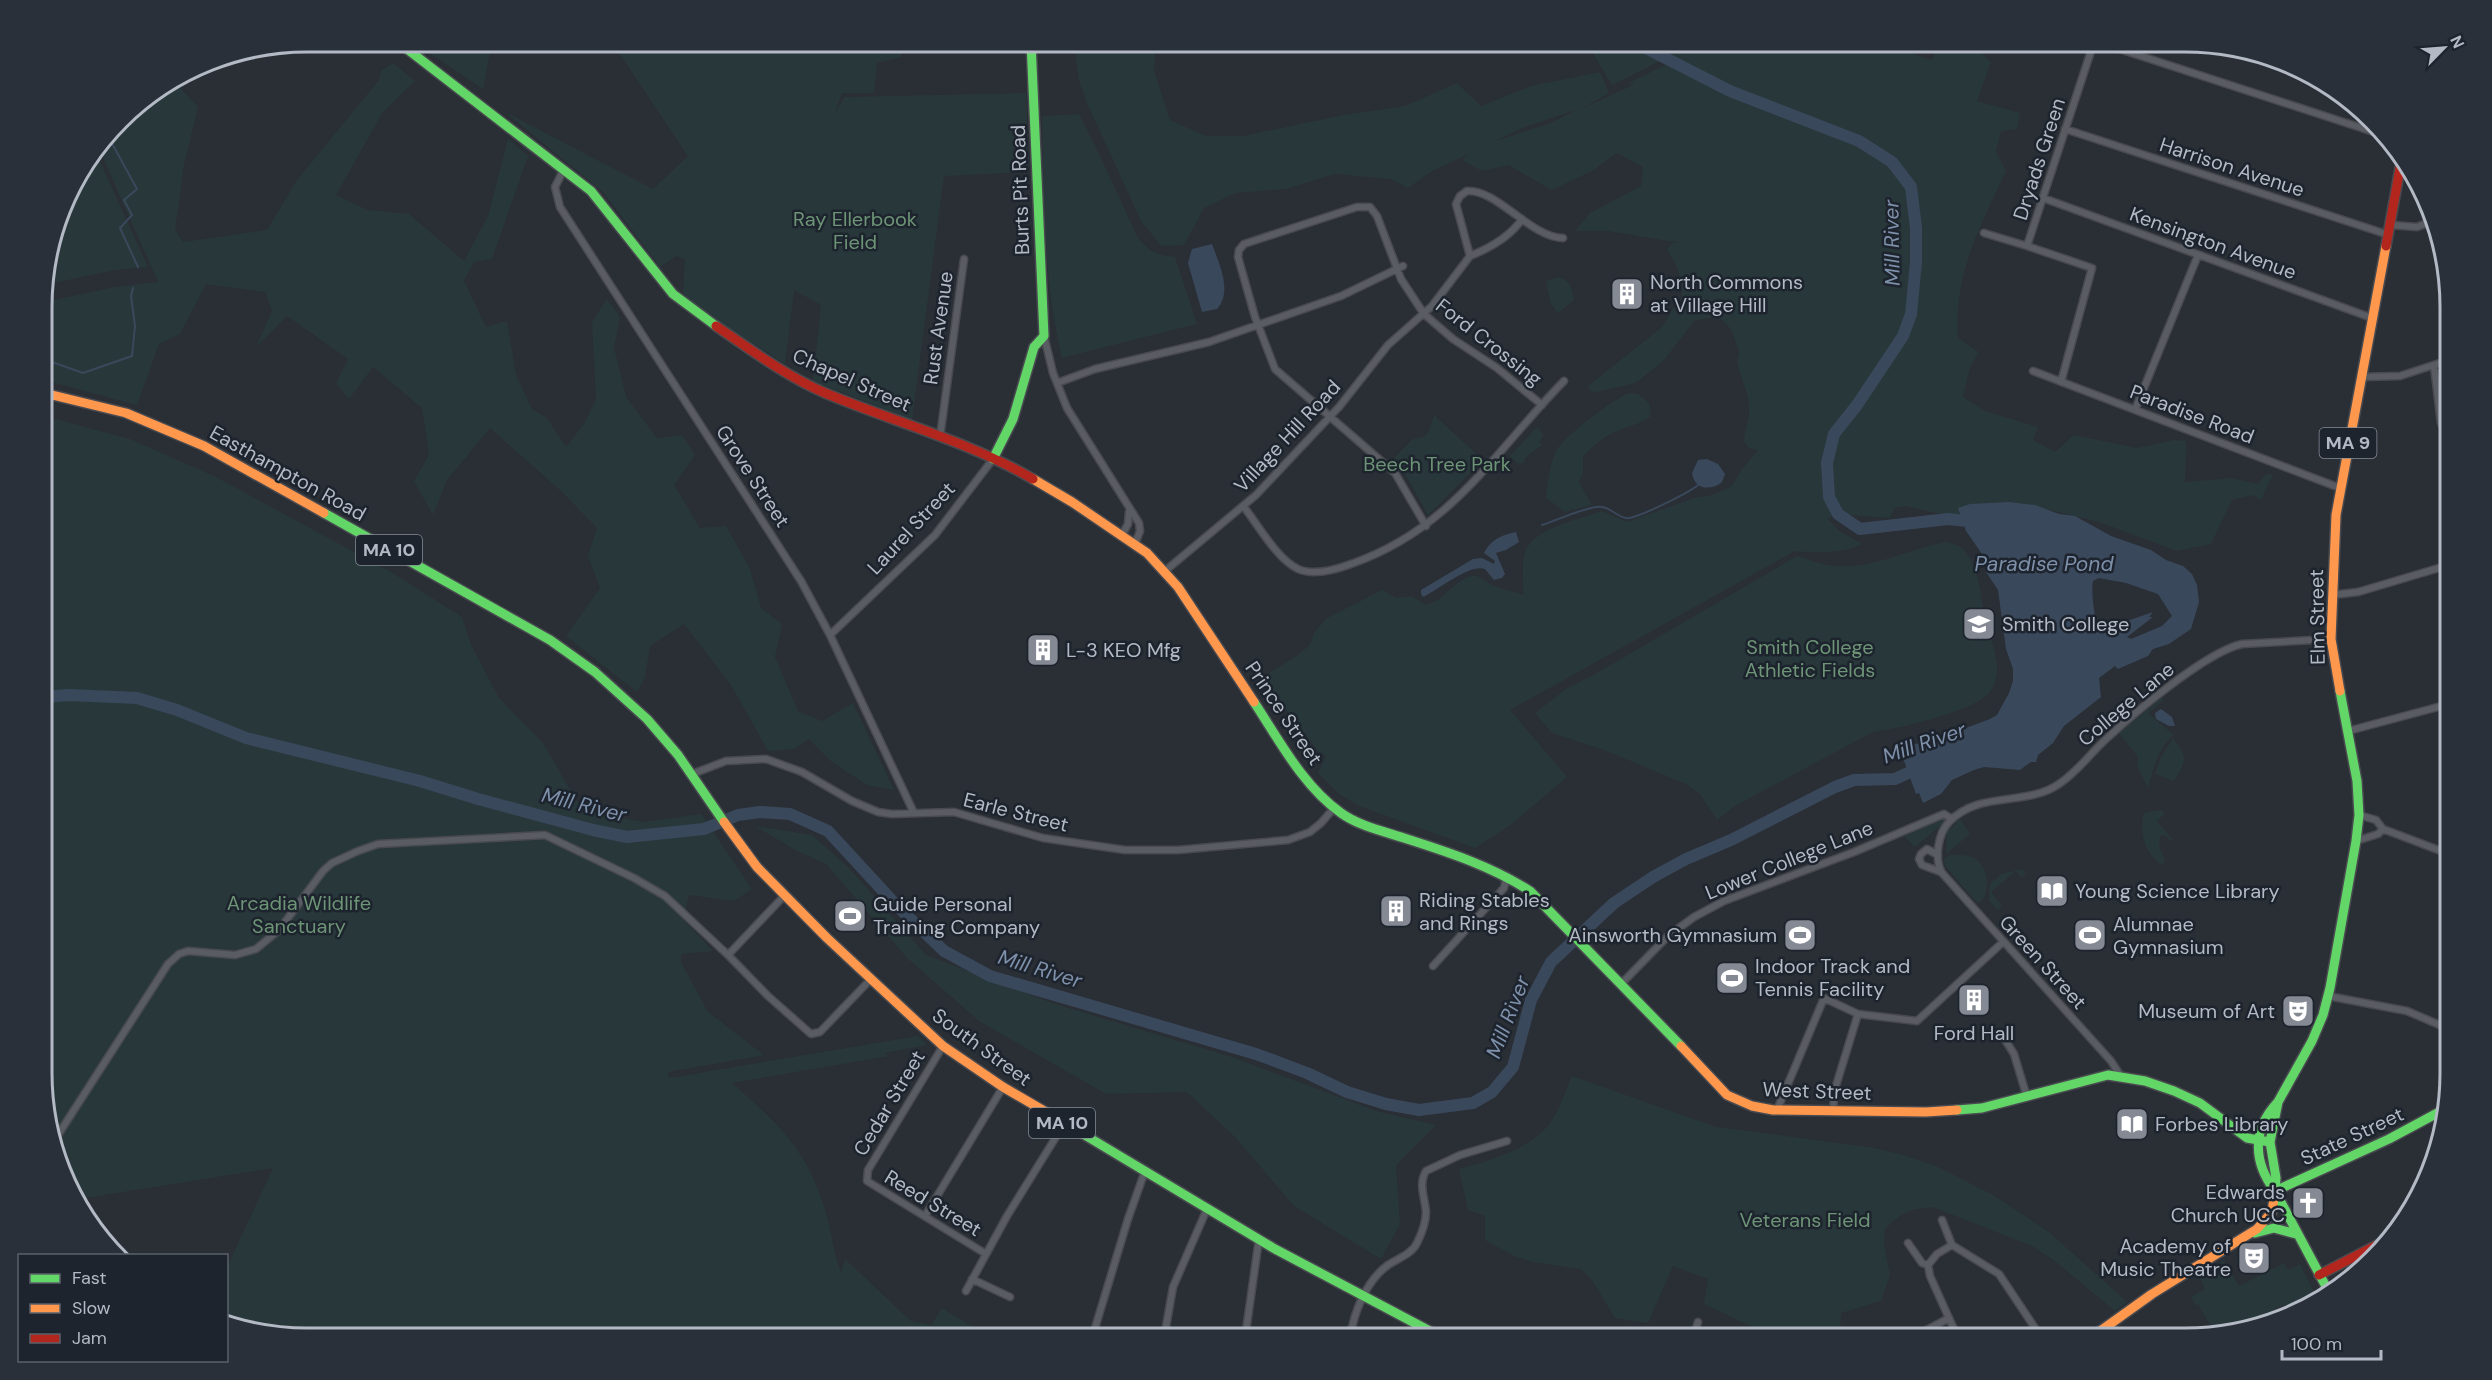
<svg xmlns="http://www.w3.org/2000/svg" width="2492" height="1380" font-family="'DM Sans',sans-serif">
<rect width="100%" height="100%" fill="#2a2e35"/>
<!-- green -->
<path fill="#28383a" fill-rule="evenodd" d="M413,42H492L483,89Z
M612,42H901V57L877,63L874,93H842L834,115L844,97L1026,93L1029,172L944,176L912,420L813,381L821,305L794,290L785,364L691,304L683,295L685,259L676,256L660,267L603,192L505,112L653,189L688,156Z
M1074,42H1156L1154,70L1170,120L1206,136H1244L1343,115L1405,106L1457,83L1481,106L1531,86L1600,72L1609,93L1581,109L1633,85L1629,83L1673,61L1666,58L1612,85L1586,42H1876L1932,60L1940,42H1970L1991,62L1977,101L2020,113L2017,129L2001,131L1996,151L2006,171C1980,227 1953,275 1958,338L1979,352L1970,367L1963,397L1985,411L2038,427L2033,440L2055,452L2074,435L2137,448L2174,440L2186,441L2185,482L2232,478L2258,484L2266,474L2273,475L2261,500L2252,495L2232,500L2211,544L2177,551L2099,522L2021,503L2004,529L1906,506L1895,508L1890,518L1851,515L1827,518L1838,530L1862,544C1841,554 1817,553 1795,551L1510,710L1567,777L1512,824L1475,848L1359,806L1339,794L1318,773L1326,756L1318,751L1267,685L1266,675L1295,657L1310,645L1314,633L1327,618L1382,590L1396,598L1411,596L1426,605C1441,600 1442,596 1453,587C1480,565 1477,581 1500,588C1507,591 1515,591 1523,595C1524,581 1521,566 1525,552C1533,528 1580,519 1602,511L1627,522L1694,498L1712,495L1732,486L1742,469L1758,450L1749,448L1744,442C1744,430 1750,421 1749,409C1749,392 1740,377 1737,362L1739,351L1731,329L1719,317L1695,320L1664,360L1636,383L1597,392L1590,391L1588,386L1662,327L1674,307L1680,308C1685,289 1680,267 1667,250L1672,243H1681L1608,231H1575L1590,213L1641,186L1643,167L1617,153L1594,170L1552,190L1508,165L1482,171L1462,160L1469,154L1432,171L1408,188L1391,179L1334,174L1286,189L1236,193L1204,208L1184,245L1161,246L1141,221L1087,103L1079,80ZM1578,109L1551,123L1495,141L1520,129Z
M393,63L415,81L383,112L336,195L368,210L409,214L464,261L488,216L508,139L528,156L492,259L474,262L464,281L486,327L507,321L516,375L532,409L547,418L566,447L584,424L596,399L592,322L607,299L620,317L614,347L626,397L657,438L682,435L695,455L674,485L700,528L726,526L750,569L761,608L782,624L775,657L798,711L822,721L853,703L894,790L867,785L832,762L809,739L794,749L768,751L731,685L684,624L650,646L645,678L637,692L566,636L600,588L588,556L597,528L560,490L490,428L447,480L433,515L414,481L429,455L422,408L373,367L349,399L336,383L348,359L287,316L256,347L272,311L265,292L206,284L180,334L159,344L137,405L44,380V302L115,287L158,282L100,151L132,108L175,82L198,107L184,165L175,230L183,242L267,230L297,180L379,80L381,71Z
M1079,114L1101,158L1138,238L1150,250L1161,255L1175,257L1197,324L1062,358C1043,279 1044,198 1042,116Z
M97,155L148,267L115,270L44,285V273L70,190Z
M1558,277C1571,280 1572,289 1574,300L1558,313L1551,304L1546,281Z
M1629,393L1638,394L1649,403L1651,416C1641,425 1629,425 1617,431C1603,437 1592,446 1583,457V473L1579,482L1592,505L1565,512L1546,498C1547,484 1550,463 1556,451C1564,436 1614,399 1629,393Z
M44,407L55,415L52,418L130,439L216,477L391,572L462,617L471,645L499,698L543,743L582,810L643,822L701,814L752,889L734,901L689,895L683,919L713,951L681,954V962L708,1012L764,1055L668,1072L669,1078L918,1036L927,1045L884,1053L889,1056L732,1083C776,1122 805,1147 824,1206C831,1228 833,1251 841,1273L845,1259L911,1321L931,1325L942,1308L990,1338H307L239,1329L227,1324V1267L273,1168L79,1199L44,1107Z
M1434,415L1483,460L1428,515L1406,476L1392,460L1413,439L1423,437L1429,431Z
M1537,427L1544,435L1539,443L1543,444L1525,458L1524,463H1516L1510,456Z
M1946,542C1952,543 1958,545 1963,549C1980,567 1980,595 1985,618C1989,636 1998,654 1997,672C1996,679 1994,688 1989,693C1974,711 1897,729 1873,732L1735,806L1717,820L1700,794L1686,784L1604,750L1552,733L1535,713L1566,689L1597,673L1797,556C1810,560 1823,565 1837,566C1874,569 1911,548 1946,542Z
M2162,698L2164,700L2148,713L2174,735C2158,747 2153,770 2148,788L2137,766L2138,757L2119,733Z
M2173,738C2188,759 2187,759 2174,781L2155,774L2161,757Z
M2161,810L2165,814L2157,821L2173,840L2171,841L2164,835L2160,836L2159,846L2165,860L2163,865C2144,855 2139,832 2144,813Z
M1943,819L1945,822L1915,847L1904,836Z
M1960,819L1970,834L1946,854L1947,832Z
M755,826L812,835L850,869L926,955L1055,1004L1232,1057L1376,1111L1436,1125L1396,1165L1400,1224L1381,1259L1294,1206L1235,1137L1187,1092L1106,1094L979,1021L907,958L826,864L797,851Z
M1950,855C1958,855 1966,854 1974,858C1990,867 1990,894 1980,902L1977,903L1945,866L1944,859Z
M2022,869L2026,872L2022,878L2016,871L1991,892L2002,906L1998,910L1989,901L1990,884L2001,874Z
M1572,1076L1716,1127L1869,1147L1900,1154L1936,1166L1993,1195L2049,1232L2127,1302L2115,1311L2056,1262L2034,1247L1933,1207C1910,1209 1902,1212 1885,1229L1884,1243L1890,1275L1881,1301L1841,1313L1840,1333L1833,1338H1776L1704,1304L1708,1279L1673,1266L1648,1323L1615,1318L1592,1280L1581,1269L1533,1262L1514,1256L1485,1240V1216L1468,1210L1459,1169C1490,1161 1530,1149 1550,1123C1560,1110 1565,1091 1572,1076Z
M2224,1260L2239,1286L2284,1263L2288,1270L2300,1264L2318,1300L2303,1307C2282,1296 2259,1322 2240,1330C2232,1333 2224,1333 2216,1335L2198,1304L2195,1305L2191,1297L2205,1289L2199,1276Z"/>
<!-- water -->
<path fill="#3a485c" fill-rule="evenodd" d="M1212,244C1219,264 1233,291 1217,309L1202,312L1188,263L1192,249Z
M1707,459L1718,464L1725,474L1722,482C1711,491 1694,490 1692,473L1698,460Z
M2009,502L2035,505L2059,514L2075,516L2111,536L2151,550L2166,560L2183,566L2192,574L2197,585L2199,602L2191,629L2169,644L2153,649L2148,656L2118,669L2115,666L2099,678L2101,697L2064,726L2053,743L2038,755L2036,762H2031L2020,770L1984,767L1974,770L1952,780L1941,794L1923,803L1919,793L1916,794L1899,747L1931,741L1990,719L1997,715L2009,693L2013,681V669L2006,649L1998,590L1986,572L1982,554L1966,531L1958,508L1970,504ZM2099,578L2126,583L2158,594L2172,616L2162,626L2131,639L2127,637L2153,617H2149L2153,612L2101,630C2094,622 2091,592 2093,581Z
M1516,532L1519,542L1506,550L1496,553L1505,574L1502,578L1494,580L1485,569C1470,563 1438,590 1423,597L1421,594V590L1473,559L1482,558L1494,564L1495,561L1484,553C1491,539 1502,535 1516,532Z
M2161,709L2172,717L2175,726H2169L2156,719L2155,713Z"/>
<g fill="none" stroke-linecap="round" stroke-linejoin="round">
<!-- stream -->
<path stroke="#3a485c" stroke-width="2" d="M109,138L137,189L124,200L132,215L120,228L138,267
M44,365L52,362L83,373L132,356L135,326L131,296L133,288
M1542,525C1560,519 1578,510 1596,507C1609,505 1615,516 1626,518C1635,520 1690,492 1698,485"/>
<!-- river -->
<path stroke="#3a485c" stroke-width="12" d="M1634,42L1730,91L1859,141L1892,162L1911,187L1916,228V262L1911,314L1903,336L1857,405L1834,434L1827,463L1829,497L1838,514L1860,529L1948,519L1976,522
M44,697L69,695L137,698L177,710L246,738L420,781L478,799L593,830L627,837L704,829L738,815L760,812L790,814L828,831L897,906L944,951L990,976L1256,1054L1307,1073L1347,1092L1386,1104L1419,1110L1473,1103L1492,1092L1513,1067L1531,1000L1551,962L1614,903L1653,877L1686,859L1731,840L1835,787L1854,780L1895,779L1923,766"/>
<!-- street casing -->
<g stroke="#484a4f" stroke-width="9">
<path id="street" d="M2098,42L2377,133
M2065,129L2389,235
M564,169L555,187L560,207L801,581L830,635L914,813
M2043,198L2372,318
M1522,219C1510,237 1490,248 1470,256L1456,204L1460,196L1467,191C1497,189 1530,237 1563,238
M2391,225L2417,227L2435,220
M1984,233L2027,246
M1044,336L1053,373L1067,408L1139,523L1140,531L1135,544
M2434,366L2441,423L2443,427L2449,430
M2033,371L2340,488
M2361,377L2400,376L2449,360
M2061,382L2092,268L2027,246L2094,42
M1057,383L1095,369L1209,342L1341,296L1403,266
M2135,410L2198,255
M940,437L964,259
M1244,507C1258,525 1277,559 1298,569C1314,576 1335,570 1351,564C1452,529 1494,452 1564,381
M1426,526L1395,473L1275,369L1255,317L1238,257L1239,250L1244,244L1357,207H1370L1377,216L1401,279L1424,314L1453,339L1497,368L1542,405
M1122,535L1128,524L1129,512
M1165,571L1256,495L1339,407L1388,345L1432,306L1470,256
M2332,595L2358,592L2449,565
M830,635L935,535L993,459
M2348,731L2449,704
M692,774L726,761L766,759L802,772L852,801L878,812L892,814L954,812L1043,838L1125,850H1178L1288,840L1310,832L1321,823L1335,807
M2359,815L2376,820L2383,829L2449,854
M2356,841L2378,834L2383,829
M1938,855L1927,849L1921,854L1919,859L1922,865L1941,872
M784,896L728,955L768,996L811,1034L820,1032L871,979
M1433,966L1504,888L1507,876
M1622,983L1668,936L1694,917L1724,901L1854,852L1944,814L1952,819
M2328,996L2407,1011L2449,1029
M2004,1038L2014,1054L2027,1097
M943,1046L868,1170L867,1181L986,1254
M2120,1075L2111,1061L1942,873C1934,859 1938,833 1949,822C1979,790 2026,807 2059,784C2077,772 2090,754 2105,740C2134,713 2206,652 2242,644L2331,639
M1777,1110L1824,998L1858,1014L1917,1021L2003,942
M1833,1110L1835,1089L1858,1014
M56,1138L168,964L179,954L188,951L235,955L256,949L279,930L323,871L332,863L358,851L378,844L545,835L634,878L665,896L728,955
M925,1216L1003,1087
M1942,1220L1952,1245
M1908,1243L1922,1263L1928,1265L1930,1276L1958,1338
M1928,1265L1937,1254L1952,1245L1999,1274L2041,1337
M972,1279L1010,1297
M966,1291L1007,1216L1064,1124
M1092,1338L1128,1219L1145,1171
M1164,1338L1173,1287L1207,1209
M1245,1338L1259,1239
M1350,1338C1354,1312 1366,1281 1388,1265C1397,1259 1412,1254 1417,1243C1422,1233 1426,1223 1426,1212C1425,1198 1418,1184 1426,1171L1460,1155L1507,1141
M1420,1338L1424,1329
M1693,1338L1698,1322
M1912,1338L1949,1318"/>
</g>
<!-- fast casing -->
<g stroke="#484a4f" stroke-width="12">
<path id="fast" d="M398,42L591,191L673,294L716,326
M993,459L1013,419L1034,347L1044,336L1031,42
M324,513L550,640L595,672L647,719L678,755L724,822
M1254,702C1279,740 1303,786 1341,813C1359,826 1383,831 1404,838C1448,852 1491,866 1530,891L1681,1046
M2277,1103C2252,1130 2253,1162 2275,1191L2330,1294
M1957,1110L1982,1108L2108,1075L2145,1081L2174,1091L2200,1103L2247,1138L2270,1142
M1063,1122L1275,1249L1443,1338
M2275,1191L2389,1139L2443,1110
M2275,1191L2276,1178L2270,1142L2278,1102L2312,1041L2323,1015L2330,988L2356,841L2359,815L2357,781L2340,691
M2255,1233L2274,1228L2296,1234"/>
</g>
<!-- slow casing -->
<g stroke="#484a4f" stroke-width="12">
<path id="slow" d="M44,393L126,413L204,446L324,513
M1033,479L1072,502L1147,553L1178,587L1254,702
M2340,691L2331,639L2336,515L2386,246
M724,822L757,867L827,938L943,1046L1003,1087L1063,1122
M1681,1046L1727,1095L1752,1106L1773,1110L1926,1112L1957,1110
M2092,1337L2152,1294L2257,1229L2272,1212L2275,1191"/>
</g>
<!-- jam casing -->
<g stroke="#484a4f" stroke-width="12">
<path id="jam" d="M2386,246L2402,157
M716,326C751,350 786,376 825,393C894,422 968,441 1033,479
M2319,1275L2377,1245"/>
</g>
<!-- street -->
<use href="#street" stroke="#595c62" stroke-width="6"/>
<!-- fast -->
<use href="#fast" stroke="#63d668" stroke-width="9"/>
<!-- slow -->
<use href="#slow" stroke="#ff974d" stroke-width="9"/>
<!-- jam -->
<use href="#jam" stroke="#b3261e" stroke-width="9"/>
</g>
<!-- icons -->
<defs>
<g id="building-square" transform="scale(1.725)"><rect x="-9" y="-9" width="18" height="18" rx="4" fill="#848993" stroke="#1d242e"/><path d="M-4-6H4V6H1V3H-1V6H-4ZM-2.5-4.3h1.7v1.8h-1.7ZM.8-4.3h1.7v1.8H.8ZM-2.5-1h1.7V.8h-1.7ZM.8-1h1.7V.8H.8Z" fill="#fff"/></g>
<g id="university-square" transform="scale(1.725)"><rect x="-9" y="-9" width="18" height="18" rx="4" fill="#848993" stroke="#1d242e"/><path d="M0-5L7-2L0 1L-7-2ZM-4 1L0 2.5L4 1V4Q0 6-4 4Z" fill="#fff"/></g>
<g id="library-square" transform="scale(1.725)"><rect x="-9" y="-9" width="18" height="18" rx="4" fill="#848993" stroke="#1d242e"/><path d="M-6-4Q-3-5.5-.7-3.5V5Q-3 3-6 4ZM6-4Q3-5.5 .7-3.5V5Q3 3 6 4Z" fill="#fff"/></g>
<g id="stadium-square" transform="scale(1.725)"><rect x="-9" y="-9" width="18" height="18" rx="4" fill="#848993" stroke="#1d242e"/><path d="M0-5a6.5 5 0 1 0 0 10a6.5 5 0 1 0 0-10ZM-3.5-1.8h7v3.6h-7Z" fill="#fff"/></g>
<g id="theatre-square" transform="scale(1.725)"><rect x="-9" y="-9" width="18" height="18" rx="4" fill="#848993" stroke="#1d242e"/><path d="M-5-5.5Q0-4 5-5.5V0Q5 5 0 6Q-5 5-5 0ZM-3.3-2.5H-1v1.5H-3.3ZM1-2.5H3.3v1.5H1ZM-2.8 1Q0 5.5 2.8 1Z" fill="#fff"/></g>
<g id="church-square" transform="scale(1.725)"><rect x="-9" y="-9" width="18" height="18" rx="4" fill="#848993" stroke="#1d242e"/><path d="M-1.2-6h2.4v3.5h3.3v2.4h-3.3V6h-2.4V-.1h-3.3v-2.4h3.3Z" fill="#fff"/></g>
</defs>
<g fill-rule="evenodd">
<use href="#building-square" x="1627" y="294"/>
<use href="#university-square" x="1979" y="624"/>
<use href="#building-square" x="1043" y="650"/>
<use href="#library-square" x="2052" y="891"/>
<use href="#building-square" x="1396" y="911"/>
<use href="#stadium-square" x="850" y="916"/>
<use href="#stadium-square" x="1800" y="935"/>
<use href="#stadium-square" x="2090" y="935"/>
<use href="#stadium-square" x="1732" y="978"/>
<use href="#building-square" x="1974" y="1000"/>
<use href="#theatre-square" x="2298" y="1011"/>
<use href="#library-square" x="2132" y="1124"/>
<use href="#church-square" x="2308" y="1203"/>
<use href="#theatre-square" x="2254" y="1258"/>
</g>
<g text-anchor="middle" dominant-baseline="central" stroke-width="5" stroke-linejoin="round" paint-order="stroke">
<!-- shield labels -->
<g fill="#1d242e" stroke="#878d98" stroke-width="1.5">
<rect x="2319.5" y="428" width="57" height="30" rx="4.5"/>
<rect x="356" y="535" width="66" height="30" rx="4.5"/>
<rect x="1029" y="1108" width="66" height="30" rx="4.5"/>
</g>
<g font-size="18" font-weight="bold" fill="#b4bac5">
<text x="2348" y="443">MA 9</text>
<text x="389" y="550">MA 10</text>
<text x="1062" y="1123">MA 10</text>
</g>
<!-- street labels -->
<g font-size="20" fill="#b4bac5" stroke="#1d242e">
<text transform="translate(2039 159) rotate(-72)">Dryads Green</text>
<text transform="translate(2232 167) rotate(18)">Harrison Avenue</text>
<text transform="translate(1020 190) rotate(-92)">Burts Pit Road</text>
<text transform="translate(2213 243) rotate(20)">Kensington Avenue</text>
<text transform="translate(938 328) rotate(-82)">Rust Avenue</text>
<text transform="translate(1489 342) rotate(38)">Ford Crossing</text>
<text transform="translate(852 380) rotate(24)">Chapel Street</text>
<text transform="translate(2192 414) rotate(21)">Paradise Road</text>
<text transform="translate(1287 436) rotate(-47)">Village Hill Road</text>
<text transform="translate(288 473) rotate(29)">Easthampton Road</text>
<text transform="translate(753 476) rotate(57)">Grove Street</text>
<text transform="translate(911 528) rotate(-47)">Laurel Street</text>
<text transform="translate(2317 617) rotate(-91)">Elm Street</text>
<text transform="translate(2126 704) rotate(-40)">College Lane</text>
<text transform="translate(1284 713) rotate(56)">Prince Street</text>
<text transform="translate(1016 812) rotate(14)">Earle Street</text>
<text transform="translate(1789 860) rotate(-22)">Lower College Lane</text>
<text transform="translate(2043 962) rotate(48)">Green Street</text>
<text transform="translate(982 1047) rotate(36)">South Street</text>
<text transform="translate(1817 1091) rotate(2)">West Street</text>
<text transform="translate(889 1103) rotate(-59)">Cedar Street</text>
<text transform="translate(2352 1136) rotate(-25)">State Street</text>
<text transform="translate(933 1203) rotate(31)">Reed Street</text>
</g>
<!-- park labels -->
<g font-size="20" fill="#6d9476" stroke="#1d242e">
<text x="855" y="219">Ray Ellerbook<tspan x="855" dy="23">Field</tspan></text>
<text x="1437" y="464">Beech Tree Park</text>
<text x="1810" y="647">Smith College<tspan x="1810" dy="23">Athletic Fields</tspan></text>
<text x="299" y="903">Arcadia Wildlife<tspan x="299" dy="23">Sanctuary</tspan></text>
<text x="1805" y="1220">Veterans Field</text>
</g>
<!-- poi labels -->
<g font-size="20" fill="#b4bac5" stroke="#1d242e" text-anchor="start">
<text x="1650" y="282">North Commons<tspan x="1650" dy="23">at Village Hill</tspan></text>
<text x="2002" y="624">Smith College</text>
<text x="1066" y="650">L-3 KEO Mfg</text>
<text x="2075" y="891">Young Science Library</text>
<text x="1419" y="900">Riding Stables<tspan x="1419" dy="23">and Rings</tspan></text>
<text x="873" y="904">Guide Personal<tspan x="873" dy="23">Training Company</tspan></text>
<text x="2113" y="924">Alumnae<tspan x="2113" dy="23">Gymnasium</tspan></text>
<text x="1777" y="935" text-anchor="end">Ainsworth Gymnasium</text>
<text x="1755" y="966">Indoor Track and<tspan x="1755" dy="23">Tennis Facility</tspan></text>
<text x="2275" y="1011" text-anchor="end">Museum of Art</text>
<text x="1974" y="1033" text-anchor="middle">Ford Hall</text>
<text x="2155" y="1124">Forbes Library</text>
<text x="2285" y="1192" text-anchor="end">Edwards<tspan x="2285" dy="23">Church UCC</tspan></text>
<text x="2231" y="1246" text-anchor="end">Academy of<tspan x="2231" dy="23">Music Theatre</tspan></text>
</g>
<!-- water labels -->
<g font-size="21" font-style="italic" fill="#7e90aa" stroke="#1d242e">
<text transform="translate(1892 243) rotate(-91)">Mill River</text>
<text x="2044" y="564">Paradise Pond</text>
<text transform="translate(1924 743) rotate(-19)">Mill River</text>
<text transform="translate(584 805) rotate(14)">Mill River</text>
<text transform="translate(1040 969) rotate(17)">Mill River</text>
<text transform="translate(1508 1017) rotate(-69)">Mill River</text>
</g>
</g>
<!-- crop -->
<path d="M0 0H2492V1380H0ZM307 52H2185A255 255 0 0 1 2440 307V1073A255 255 0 0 1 2185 1328H307A255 255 0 0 1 52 1073V307A255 255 0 0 1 307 52Z" fill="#29303a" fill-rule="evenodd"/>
<path fill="none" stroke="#b4bac5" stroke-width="3" d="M307 52H2185A255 255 0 0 1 2440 307V1073A255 255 0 0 1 2185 1328H307A255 255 0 0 1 52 1073V307A255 255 0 0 1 307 52Z"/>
<!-- legend -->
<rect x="18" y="1254" width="210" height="108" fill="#1d242e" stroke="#59606a" stroke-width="1.5"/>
<rect x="30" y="1274" width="30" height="9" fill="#63d668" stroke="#59606a" stroke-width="1.5"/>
<text x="72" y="1284" font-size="18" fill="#b4bac5">Fast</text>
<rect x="30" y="1304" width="30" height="9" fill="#ff974d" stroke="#59606a" stroke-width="1.5"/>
<text x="72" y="1314" font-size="18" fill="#b4bac5">Slow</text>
<rect x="30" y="1334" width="30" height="9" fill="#b3261e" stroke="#59606a" stroke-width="1.5"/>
<text x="72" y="1344" font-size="18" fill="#b4bac5">Jam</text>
<!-- north arrow -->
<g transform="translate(2444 48) rotate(65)" stroke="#1d242e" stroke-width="4.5" paint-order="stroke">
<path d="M0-4.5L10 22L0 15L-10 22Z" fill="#b4bac5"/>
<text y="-9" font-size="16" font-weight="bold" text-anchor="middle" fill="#b4bac5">N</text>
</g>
<!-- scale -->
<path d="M2282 1350v9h99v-9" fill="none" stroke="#b4bac5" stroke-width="3"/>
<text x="2291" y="1350" font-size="18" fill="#b4bac5" stroke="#1d242e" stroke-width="4.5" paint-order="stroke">100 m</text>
</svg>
